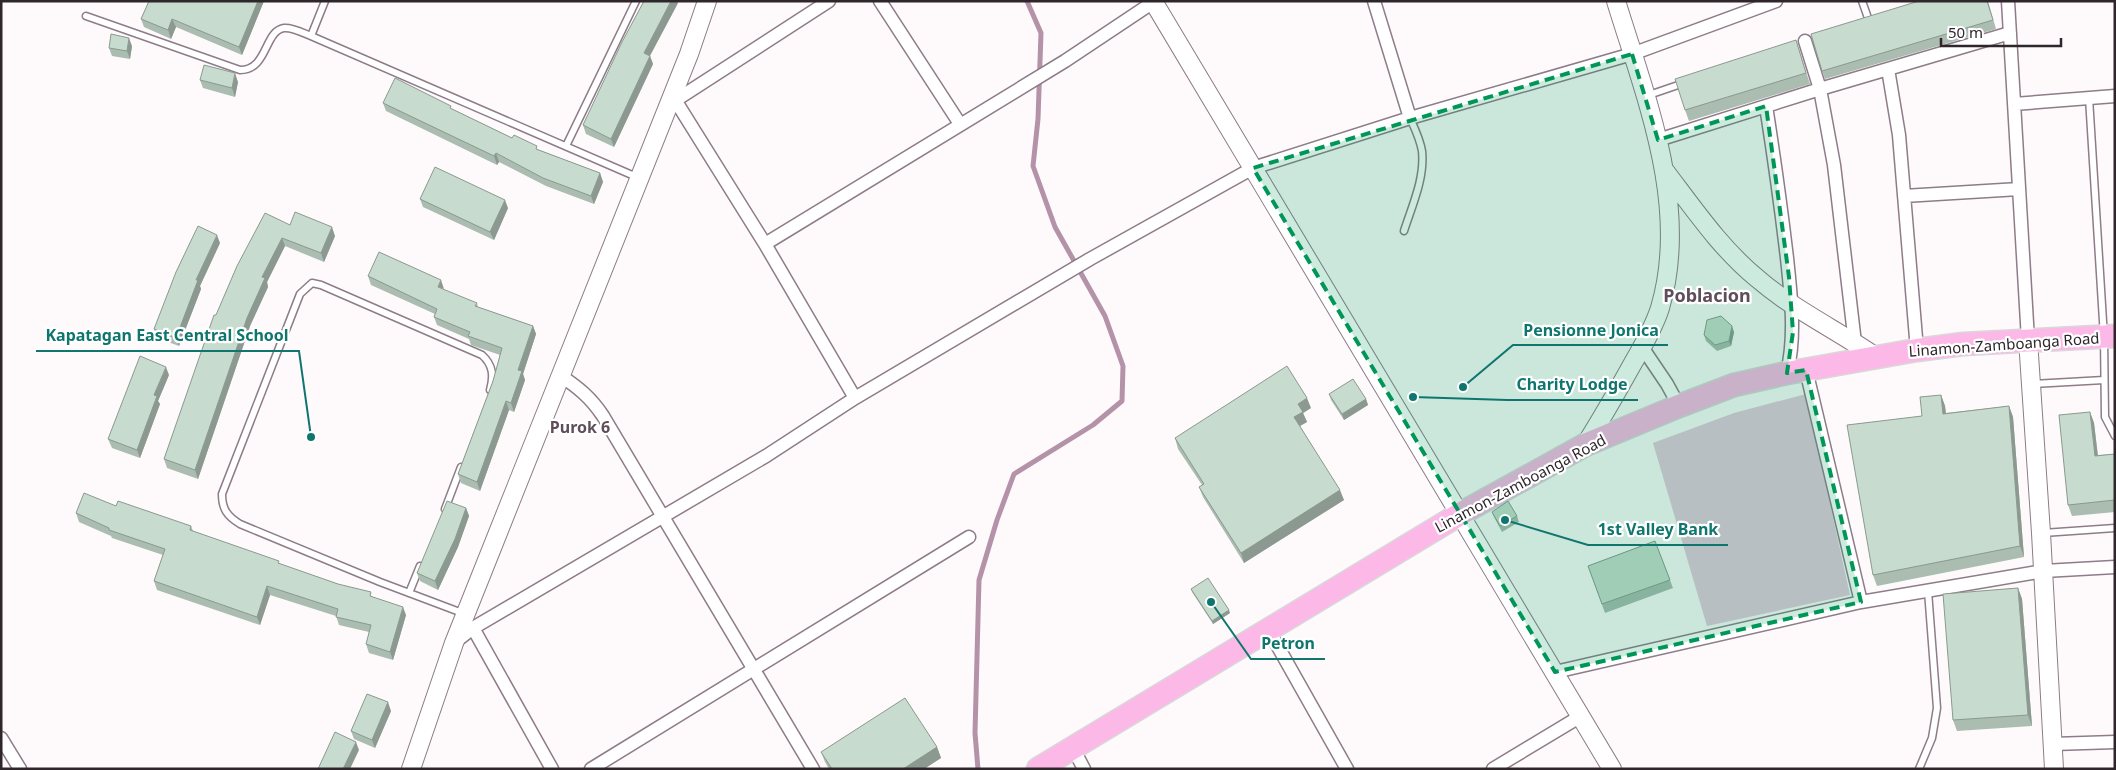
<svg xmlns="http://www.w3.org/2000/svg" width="2116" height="770" font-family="'Noto Sans',sans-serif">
<rect width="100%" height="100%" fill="#fefafc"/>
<!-- green -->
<path fill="#e5cadc" d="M1806,394L1850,595L1707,626L1653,443L1734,413Z"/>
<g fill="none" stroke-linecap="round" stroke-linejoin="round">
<!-- stream -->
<path stroke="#b493a9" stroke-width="5" d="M978,769L975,733L979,580L997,520L1014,474L1093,425L1122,401L1123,366L1105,316L1055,227L1033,166L1038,119L1041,33L1027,1"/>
<!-- lane casing -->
<g stroke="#8e7c88" stroke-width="9">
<path id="lane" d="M1862,1L1868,18
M86,16L240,70C268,70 264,31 284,28C292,27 303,33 311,36L639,178
M311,36L325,1
M1646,96L1684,83
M2089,98L2104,337L2105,417L2115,436
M566,146L636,1
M1404,231C1412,206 1425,178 1422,151C1420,139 1415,129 1410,118
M2033,384L2104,380
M445,509L461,467
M2043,533L2115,528
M409,593L420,566
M465,614L380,582L240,524C227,516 222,509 222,494L293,312L300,294L312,283L321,285L482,355C493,365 494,376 490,390
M1919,769L1932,738L1937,708L1928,591"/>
</g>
<!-- street casing -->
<g stroke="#8e7c88" stroke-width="15">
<path id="street" d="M880,1L960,124
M1374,1L1410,118
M2008,1L2028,340
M1805,41L1820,89L1834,165L1855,343
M1888,69L1899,135L1917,350
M672,95L765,244L855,398
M676,100L829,1
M2014,104L2115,96
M1766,106C1774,157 1781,207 1787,258C1791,297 1796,335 1787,373
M1658,140L1820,89L2010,33
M1904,196L2019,189
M765,244L1065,61L1155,1
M1642,347L1667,384L1679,406
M1806,370L1861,602
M561,376C579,388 591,398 603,416L813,769
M473,628L552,769
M1268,629L1347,769
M455,642L473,628L766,456L855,398L1090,259L1253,168L1410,118L1632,54L1776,1
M1555,672L1861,602L2044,571L2115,567
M1,738L20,769
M2053,744L2115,742
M1073,748L1084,769
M591,769L969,537
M1493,769L1581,716"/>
</g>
<!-- secondary casing -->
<g stroke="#8e7c88" stroke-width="20">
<path id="secondary" d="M1153,1L1612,769
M1665,171C1694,209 1721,249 1758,279C1794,310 1837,330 1876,357
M2028,340L2041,533L2054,769
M1585,445C1602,418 1618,390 1633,363C1643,346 1654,327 1660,308C1690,206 1646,99 1616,1
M411,769L454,643L689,54L707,1"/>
</g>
<!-- highway casing -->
<g stroke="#d9d8d9" stroke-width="25">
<path id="highway" d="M1038,769L1460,514L1585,445L1679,406L1734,385L1787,373L1917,350L1963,344L2115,336"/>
</g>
<!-- lane -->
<use href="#lane" stroke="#fff" stroke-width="6"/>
<!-- street -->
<use href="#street" stroke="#fff" stroke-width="12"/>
<!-- secondary -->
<use href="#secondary" stroke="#fff" stroke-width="18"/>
<!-- highway -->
<use href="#highway" stroke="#fcb8e7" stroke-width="22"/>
</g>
<!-- wall -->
<path fill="#abbcb1" d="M149,1H264L242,55L176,27L171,39L144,27L141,19Z
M1988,1L1996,29L1825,79L1822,71Z
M678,3L650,56L653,64L614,147L586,134L583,125Z
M1796,40L1810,84L1689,121L1685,110Z
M132,46L130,59L112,56L109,48Z
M200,80L238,82L235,97L203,88Z
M383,103L452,109L512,138L539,150L600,173L603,182L594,204L546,186L499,162L497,165L386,111Z
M420,199L508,208L494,240L423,207Z
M290,225L335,236L324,262L285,246L267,282L268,287L250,326L198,479L167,468L164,459L216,315Z
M220,243L200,286L201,289L179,346L157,338L154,329Z
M368,276L477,303L478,307L533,326L536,334L523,374L525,380L514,412L509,410L480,491L461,483L458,474L493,381L500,355L471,345L469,339L437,325L434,317L435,314L371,285Z
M1734,332L1731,346L1717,351L1706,341L1704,335Z
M169,375L158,401L160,404L140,458L112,448L108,439Z
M1329,394L1366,399L1368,405L1344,420L1331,400Z
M1941,395L1945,406L1946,413L2009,406L2013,417L2024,557L1877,586L1873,575L1922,416Z
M1311,408L1303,413L1307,422L1300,426L1344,500L1244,563L1203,497L1199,487L1202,485L1178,449L1175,438Z
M2090,412L2094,423L2098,455L2115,454V512L2072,516L2068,505Z
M116,506L191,526L193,531L280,564L373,597L406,615L393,660L369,653L366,644L369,632L339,625L336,616L270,595L260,625L157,590L154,581L163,555L112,538L111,536L79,522L76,513Z
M466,508L469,516L458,547L438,590L420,581L417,573Z
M1492,512L1517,516L1519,522L1502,532L1494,517Z
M1655,541L1673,588L1605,613L1588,566Z
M2018,588L2022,599L2032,726L1957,731L1953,720Z
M1191,589L1230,613L1213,624L1192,592Z
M391,711L375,748L354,739L351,731Z
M937,747L941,758L924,769H829L825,762L821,752Z"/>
<!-- shaded-wall -->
<path fill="#8b9990" d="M258,1H264L242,55L239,47Z
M671,1H677L678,3L647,61L644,53Z
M172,19L176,27L171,39L168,30Z
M129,38L132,46L130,59L127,51Z
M650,56L653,64L614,147L611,139Z
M235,73L238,82L235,97L232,88Z
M496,153L499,162L497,165L494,156Z
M600,173L603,182L594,204L591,196Z
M505,200L508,208L494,240L490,232Z
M332,227L335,236L324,262L321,253Z
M217,235L220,243L200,286L201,289L179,346L176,338L196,280Z
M282,238L285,246L267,282L268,287L250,326L198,479L195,470L247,318L262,277Z
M441,280L444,289L438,287Z
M533,326L536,334L523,374L525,380L514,412L511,403L518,370Z
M1732,326L1734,332L1731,346L1729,341Z
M166,367L169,375L158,401L160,404L140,458L137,450L154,395Z
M1941,395L1945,406L1947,425L1943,414Z
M1307,398L1311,408L1303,413L1307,422L1298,427L1294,417L1298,404Z
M1366,399L1368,405L1344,420L1342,414Z
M506,401L509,410L480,491L477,482Z
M2009,406L2013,417L2024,557L2020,546Z
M2090,412L2094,423L2099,467L2095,456Z
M1340,490L1344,500L1244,563L1241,553Z
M466,508L469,516L458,547L438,590L435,581Z
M267,586L270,595L260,625L257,617Z
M2018,588L2022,599L2032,726L2028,715Z
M403,607L406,615L393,660L390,652Z
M1229,610L1230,613L1213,624L1212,621Z
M388,702L391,711L375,748L372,740Z
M356,742L359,750L350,769H343Z
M937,747L941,758L924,769H903Z"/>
<!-- building -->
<path fill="#c7dbce" stroke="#8b9990" d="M149,1H258L239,47L172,19L168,30L141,19Z
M644,1H671L644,53L650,56L611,139L583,125L622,42Z
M1919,1H1987L1993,20L1822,71L1811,34Z
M111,34L129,38L127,51L109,48Z
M1796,40L1806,73L1685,110L1675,79Z
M204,65L235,73L232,88L200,80Z
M395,78L451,106L450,108L512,138L514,135L537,146L536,149L600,173L591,196L543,178L496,153L494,156L383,103Z
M435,167L505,200L490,232L420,199Z
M295,212L332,227L321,253L282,238L262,277L265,278L247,318L195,470L164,459L214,315H216L237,266L265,213L290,225Z
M198,226L217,235L196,280H198L176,338L154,329L176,272Z
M379,252L441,280L438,287L477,303L475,306L533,326L518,370L522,371L511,403L506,401L477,482L458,474L493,381L502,348L468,336L470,332L434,317L437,309L368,276Z
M1721,316L1732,326L1729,341L1715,345L1704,335L1707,320Z
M140,356L166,367L154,395L157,396L137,450L108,439Z
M1287,366L1307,398L1298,404L1303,412L1294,417L1340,490L1241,553L1199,487L1204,484L1175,438Z
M1353,379L1366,399L1342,414L1329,394Z
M1941,395L1943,414L2009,406L2020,546L1873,575L1847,425L1922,416L1920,397Z
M2090,412L2095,456L2115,454V500L2068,505L2059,415Z
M84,493L116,506L118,501L191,526L190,530L279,561L278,563L338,584L371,592L370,596L403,607L390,652L366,644L371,625L336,617L338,609L267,586L257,617L154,581L165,549L109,530V528L76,513Z
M447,501L466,508L455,539L435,581L417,573Z
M1508,501L1517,516L1500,526L1492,512Z
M1655,541L1670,580L1602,604L1588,566Z
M1208,578L1229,610L1212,621L1191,589Z
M2018,588L2028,715L1953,720L1943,594Z
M367,694L388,702L372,740L351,731Z
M905,698L937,747L903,769H832L821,752Z
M335,732L356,742L343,769H318Z"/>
<!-- marked area -->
<path fill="#009658" fill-opacity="0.2" stroke="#009658" stroke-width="4" stroke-dasharray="10 6" stroke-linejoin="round" d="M1632,54L1658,140L1766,106L1789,277L1793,332L1787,373L1806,370L1861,602L1555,672L1253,168Z"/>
<g text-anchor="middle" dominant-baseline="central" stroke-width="4.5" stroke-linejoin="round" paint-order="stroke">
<!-- street labels -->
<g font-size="15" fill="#2e262b" stroke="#fff">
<text transform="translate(2004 344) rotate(-4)">Linamon-Zamboanga Road</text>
<text transform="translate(1520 483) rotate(-28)">Linamon-Zamboanga Road</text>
</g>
<!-- neighbourhood labels -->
<g font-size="16" font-weight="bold" fill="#5f4e5a" stroke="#fff">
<text x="580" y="427">Purok 6</text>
</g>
<!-- quarter labels -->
<g font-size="18" font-weight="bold" fill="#5f4e5a" stroke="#fff">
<text x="1707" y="295">Poblacion</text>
</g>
</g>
<!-- callouts -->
<path fill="none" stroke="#0f766e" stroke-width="2" d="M1463 387L1513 345H1668M311 437L299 351H36M1413 397L1507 400H1638M1505 520L1588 545H1728M1211 602L1251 659H1325"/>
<g fill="#0f766e" stroke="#fff" stroke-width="2">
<circle cx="1463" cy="387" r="5"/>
<circle cx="311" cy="437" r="5"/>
<circle cx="1413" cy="397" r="5"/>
<circle cx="1505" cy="520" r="5"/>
<circle cx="1211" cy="602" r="5"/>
</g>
<g font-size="16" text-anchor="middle" font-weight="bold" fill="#0f766e" stroke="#fff" stroke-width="4.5" stroke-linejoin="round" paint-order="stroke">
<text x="1591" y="336">Pensionne Jonica</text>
<text x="167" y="341">Kapatagan East Central School</text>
<text x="1572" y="390">Charity Lodge</text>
<text x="1658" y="535">1st Valley Bank</text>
<text x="1288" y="649">Petron</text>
</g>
<!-- border -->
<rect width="2116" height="770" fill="none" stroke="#2e262b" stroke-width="5"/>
<!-- scale -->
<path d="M1941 38v8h120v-8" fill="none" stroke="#2e262b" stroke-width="2.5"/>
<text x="1948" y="38" font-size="15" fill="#2e262b" stroke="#ffffff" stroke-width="4" paint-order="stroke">50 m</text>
</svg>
